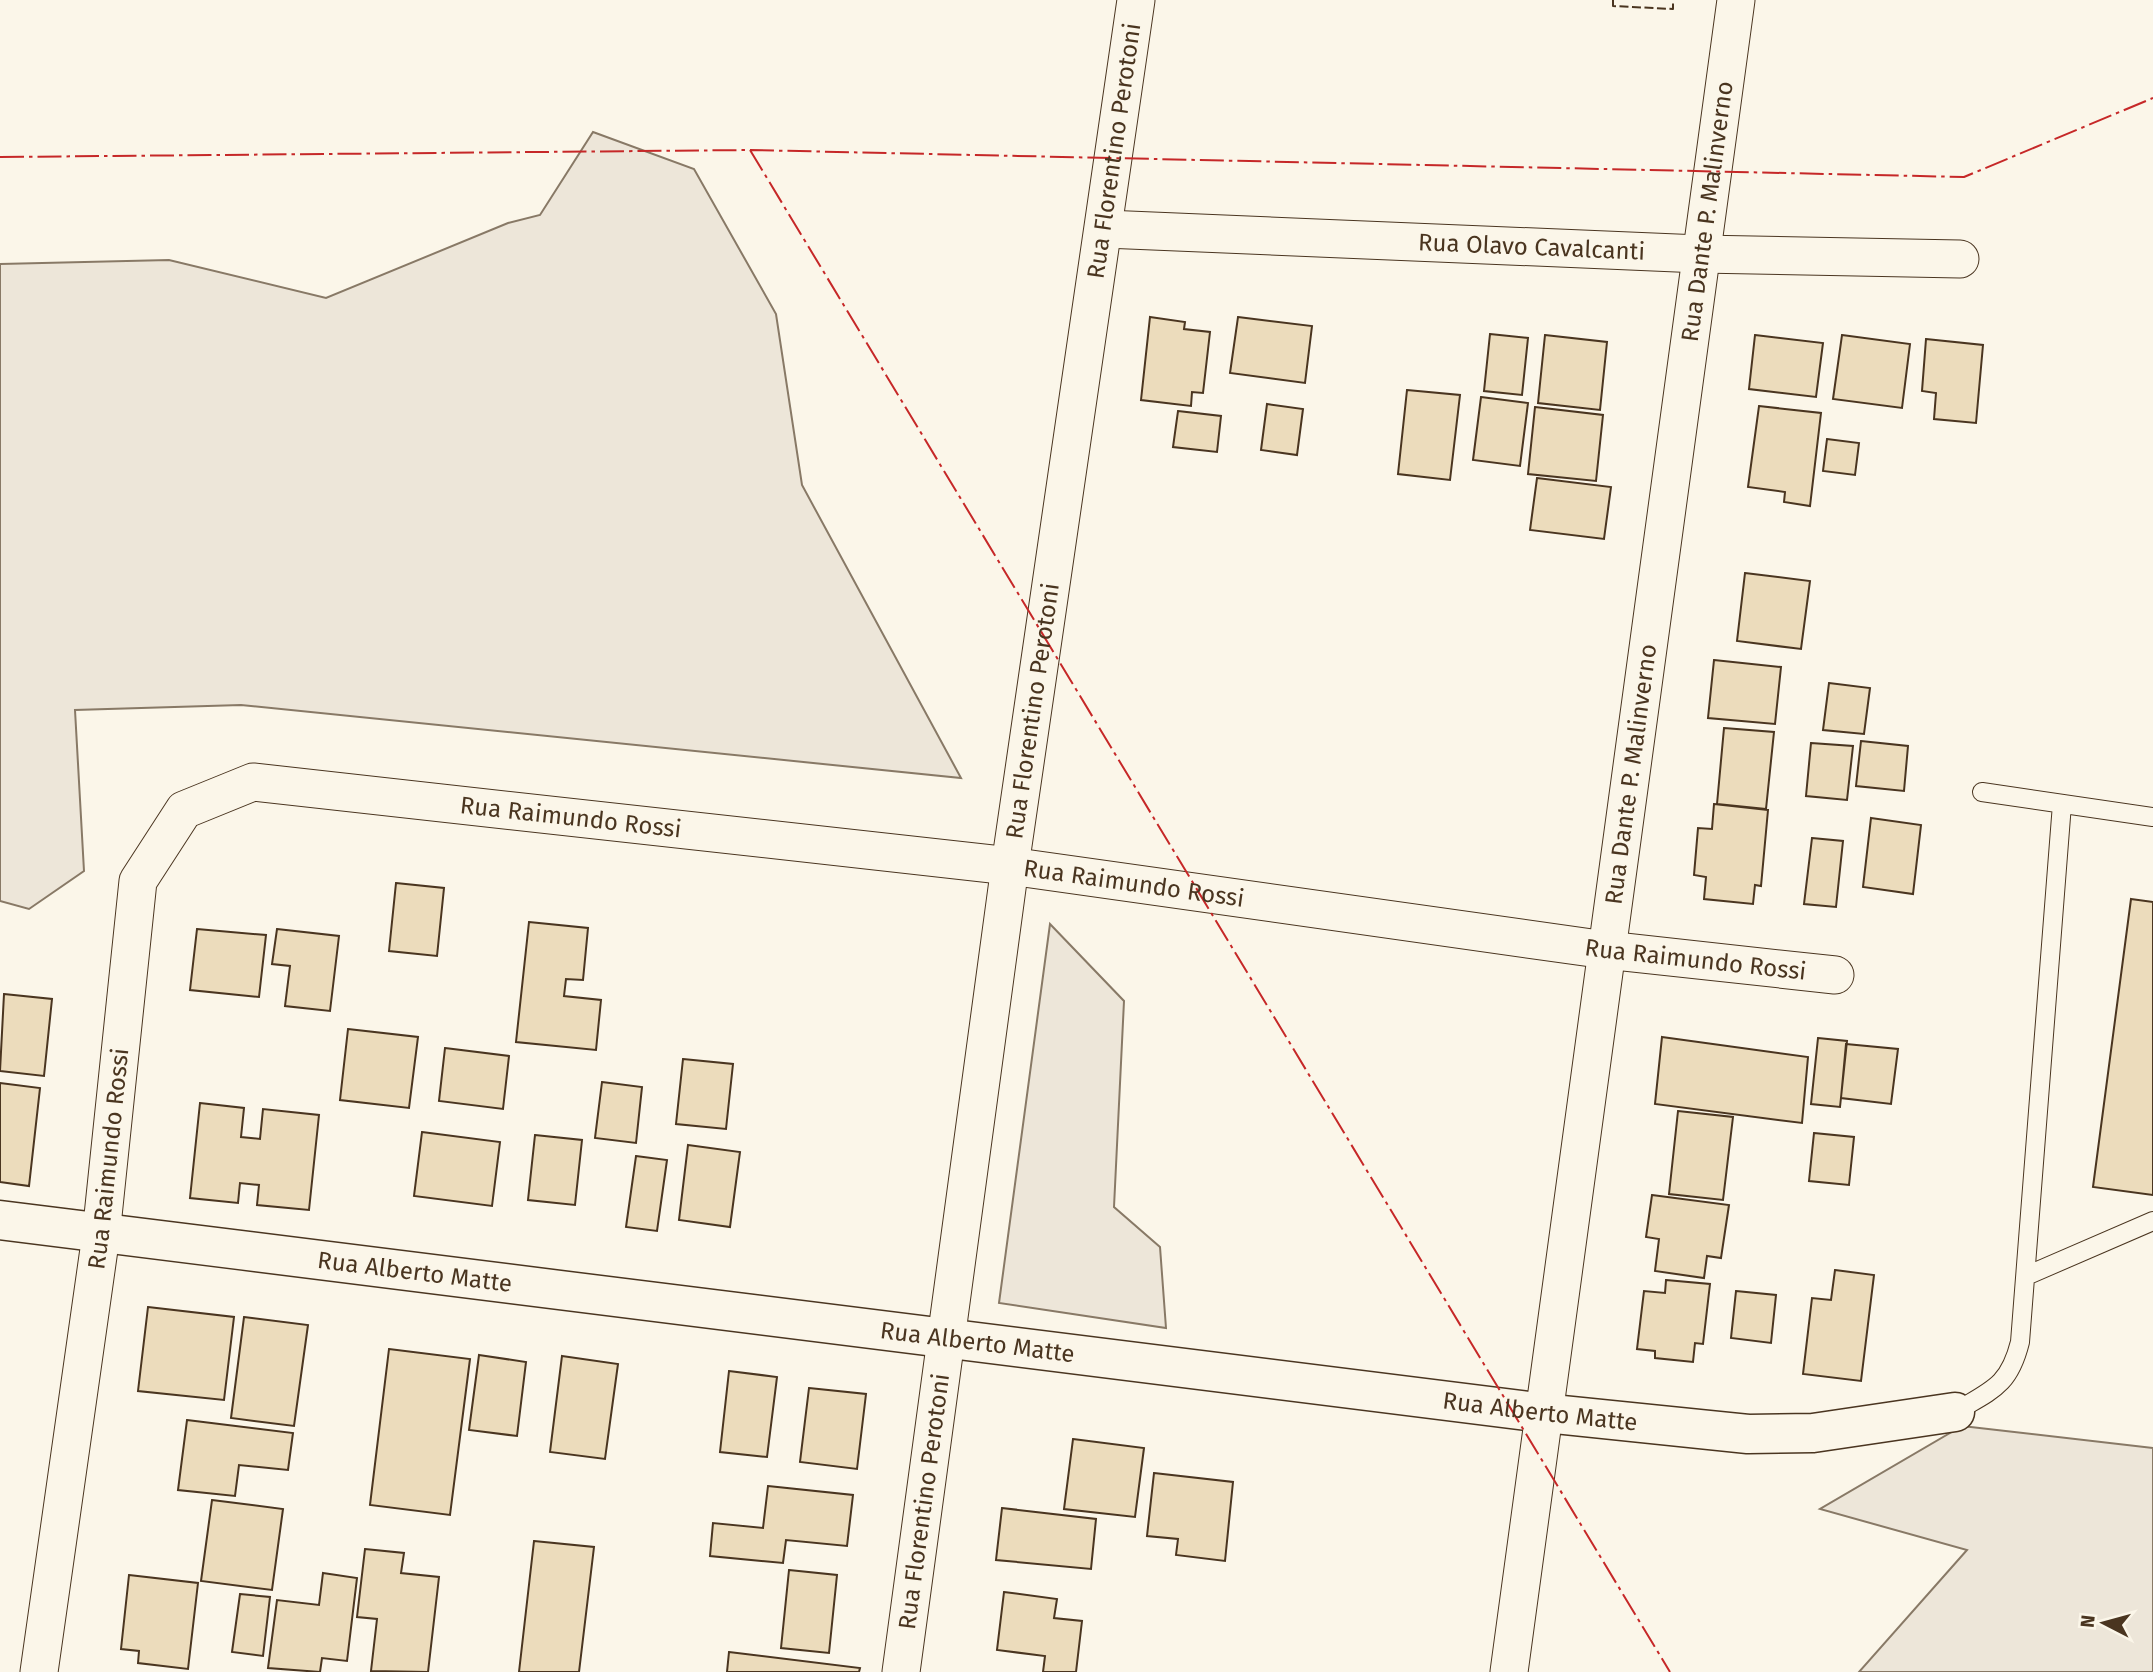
<svg xmlns="http://www.w3.org/2000/svg" width="2153" height="1672" font-family="'Fira Sans',sans-serif">
<rect width="100%" height="100%" fill="#fbf6e9"/>
<!-- green -->
<path fill="#ede6d9" stroke="#887966" stroke-width="2" d="M593,132L694,169L776,314L802,485L961,778L241,705L75,710L84,871L29,909L0,901V264L169,260L326,298L508,223L540,215Z
M1050,924L1124,1001L1114,1207L1160,1247L1166,1328L999,1303Z
M1962,1426L2153,1448V1672H1859L1967,1550L1820,1509Z"/>
<!-- building -->
<path fill="#ecdcbc" stroke="#4a3520" stroke-width="2" d="M1150,317L1185,322L1184,329L1210,332L1203,393L1192,392L1191,406L1141,400Z
M1238,317L1312,326L1305,383L1230,373Z
M1490,334L1528,338L1522,395L1484,391Z
M1545,335L1607,342L1600,410L1538,403Z
M1755,335L1823,343L1816,397L1749,389Z
M1842,335L1910,344L1902,408L1833,399Z
M1926,339L1983,345L1976,423L1934,419L1936,393L1922,391Z
M1407,390L1460,395L1450,480L1398,474Z
M1481,397L1528,403L1520,466L1473,460Z
M1267,404L1303,409L1297,455L1261,450Z
M1759,406L1821,413L1810,506L1784,502L1785,492L1748,487Z
M1535,407L1603,415L1596,481L1528,474Z
M1178,411L1221,416L1217,452L1173,447Z
M1827,439L1859,443L1855,475L1823,471Z
M1537,478L1611,487L1604,539L1530,530Z
M1745,573L1810,581L1801,649L1737,641Z
M1714,660L1781,667L1775,724L1708,718Z
M1829,683L1870,688L1864,734L1823,730Z
M1724,728L1774,732L1766,809L1717,804Z
M1861,741L1908,746L1904,791L1856,786Z
M1811,743L1853,746L1847,800L1806,796Z
M1714,804L1768,810L1761,886L1755,885L1753,904L1704,899L1706,877L1694,875L1698,828L1712,829Z
M1871,818L1921,825L1913,894L1863,887Z
M1812,838L1843,841L1836,907L1804,904Z
M396,883L444,888L437,956L389,951Z
M2131,899L2153,902V1195L2093,1187Z
M529,922L588,928L583,980L566,979L564,996L601,1000L596,1050L516,1042Z
M197,929L266,935L259,997L190,990Z
M277,929L339,936L330,1011L285,1006L290,966L272,964Z
M4,994L52,999L44,1076L0,1071Z
M348,1029L418,1037L409,1108L340,1100Z
M1662,1037L1808,1057L1802,1123L1655,1104Z
M1818,1038L1847,1041L1840,1107L1811,1104Z
M1846,1044L1898,1049L1891,1104L1841,1098Z
M445,1048L509,1056L503,1109L439,1101Z
M683,1059L733,1064L726,1129L676,1124Z
M602,1082L642,1087L636,1143L595,1138Z
M0,1083L40,1088L29,1186L0,1182Z
M200,1103L244,1108L241,1137L260,1139L263,1109L319,1115L309,1210L257,1205L259,1185L240,1183L238,1203L190,1198Z
M1678,1111L1733,1117L1723,1200L1669,1194Z
M422,1132L500,1142L492,1206L414,1196Z
M1814,1133L1854,1137L1849,1185L1809,1181Z
M535,1135L582,1140L575,1205L528,1200Z
M688,1145L740,1152L730,1227L679,1220Z
M636,1156L667,1160L657,1231L626,1227Z
M1652,1195L1729,1205L1721,1258L1707,1256L1704,1278L1655,1271L1659,1239L1646,1237Z
M1835,1270L1874,1275L1861,1381L1803,1374L1812,1298L1831,1300Z
M1666,1280L1710,1284L1703,1344L1695,1343L1693,1362L1655,1358V1351L1637,1349L1644,1291L1665,1293Z
M1736,1291L1776,1295L1771,1343L1731,1338Z
M148,1307L234,1317L224,1400L138,1391Z
M244,1317L308,1325L294,1426L231,1418Z
M389,1349L470,1359L450,1515L370,1505Z
M479,1355L526,1362L517,1436L469,1430Z
M562,1356L618,1364L605,1459L550,1452Z
M729,1371L777,1377L767,1457L720,1452Z
M809,1388L866,1394L857,1469L800,1462Z
M187,1420L293,1433L288,1470L239,1465L235,1496L178,1490Z
M1073,1439L1144,1448L1135,1517L1064,1509Z
M1154,1473L1233,1482L1225,1561L1176,1555L1178,1539L1147,1536Z
M768,1486L853,1495L847,1546L786,1540L783,1563L710,1556L713,1523L763,1528Z
M212,1500L283,1509L272,1590L201,1581Z
M1002,1508L1096,1519L1091,1569L996,1560Z
M534,1541L594,1547L579,1672H519Z
M365,1549L404,1553L401,1573L439,1577L428,1672L371,1671L377,1619L357,1617Z
M789,1570L837,1575L829,1653L781,1648Z
M323,1573L357,1578L347,1661L322,1658L320,1672L268,1668L277,1600L319,1605Z
M129,1575L198,1583L188,1669L138,1663L139,1651L121,1649Z
M1004,1592L1057,1599L1054,1618L1082,1621L1076,1672H1043L1045,1656L997,1650Z
M240,1594L270,1597L263,1656L232,1652Z
M729,1652L860,1668L859,1672H727Z"/>
<g fill="none" stroke-linecap="round" stroke-linejoin="round">
<!-- service casing -->
<g stroke="#4a3520" stroke-width="20">
<path id="service" d="M1982,792L2153,817
M2026,1276L2153,1221
M1955,1412C1992,1390 2009,1386 2020,1342L2062,804"/>
</g>
<!-- minor casing -->
<g stroke="#4a3520" stroke-width="39">
<g id="minor">
<path id="s1" d="M1105,229L1700,254L1960,259"/>
<path id="s2" d="M39,1672L101,1235L138,881L184,810L253,782L1010,866L1606,950L1835,975"/>
<path id="s3" d="M901,1672L1010,866L1136,0"/>
<path id="s4" d="M1509,1672L1736,0"/>
</g>
</g>
<!-- tertiary casing -->
<g stroke="#4a3520" stroke-width="41">
<g id="tertiary">
<path id="s5" d="M0,1220L1544,1413L1748,1434L1813,1433L1955,1412"/>
</g>
</g>
<!-- service -->
<use href="#service" stroke="#fbf6e9" stroke-width="18"/>
<!-- minor -->
<use href="#minor" stroke="#fbf6e9" stroke-width="37"/>
<!-- tertiary -->
<use href="#tertiary" stroke="#fbf6e9" stroke-width="38"/>
<!-- fence -->
<path stroke="#4a3520" stroke-width="2" stroke-dasharray="9 3.5" stroke-linecap="butt" d="M1613,0V6L1673,9V0"/>
<!-- power -->
<path stroke="#c62828" stroke-width="2" stroke-dasharray="24 5 3.5 5" stroke-linecap="butt" d="M750,150L1670,1672
M0,157L750,150L1964,177L2153,98"/>
</g>
<g text-anchor="middle" dominant-baseline="central" stroke-width="5" stroke-linejoin="round" paint-order="stroke">
<!-- street labels -->
<g font-size="24" fill="#4a3520" stroke="#fbf6e9">
<text stroke="none"><textPath href="#s3" startOffset="1536">Rua Florentino Perotoni</textPath></text>
<text stroke="none"><textPath href="#s4" startOffset="1474">Rua Dante P. Malinverno</textPath></text>
<text stroke="none"><textPath href="#s1" startOffset="427">Rua Olavo Cavalcanti</textPath></text>
<text stroke="none"><textPath href="#s3" startOffset="970">Rua Florentino Perotoni</textPath></text>
<text stroke="none"><textPath href="#s4" startOffset="906">Rua Dante P. Malinverno</textPath></text>
<text stroke="none"><textPath href="#s2" startOffset="1276">Rua Raimundo Rossi</textPath></text>
<text stroke="none"><textPath href="#s2" startOffset="1843">Rua Raimundo Rossi</textPath></text>
<text stroke="none"><textPath href="#s2" startOffset="2410">Rua Raimundo Rossi</textPath></text>
<text stroke="none"><textPath href="#s2" startOffset="518">Rua Raimundo Rossi</textPath></text>
<text stroke="none"><textPath href="#s5" startOffset="418">Rua Alberto Matte</textPath></text>
<text stroke="none"><textPath href="#s5" startOffset="985">Rua Alberto Matte</textPath></text>
<text stroke="none"><textPath href="#s5" startOffset="1552">Rua Alberto Matte</textPath></text>
<text stroke="none"><textPath href="#s3" startOffset="172">Rua Florentino Perotoni</textPath></text>
</g>
</g>
<!-- north arrow -->
<g transform="translate(2104 1623) rotate(276)" stroke="#fbf6e9" stroke-width="5" paint-order="stroke">
<path d="M0-5L12 26L0 18L-12 26Z" fill="#4a3520"/>
<text y="-10" font-size="19" font-weight="bold" text-anchor="middle" fill="#4a3520">N</text>
</g>
</svg>
